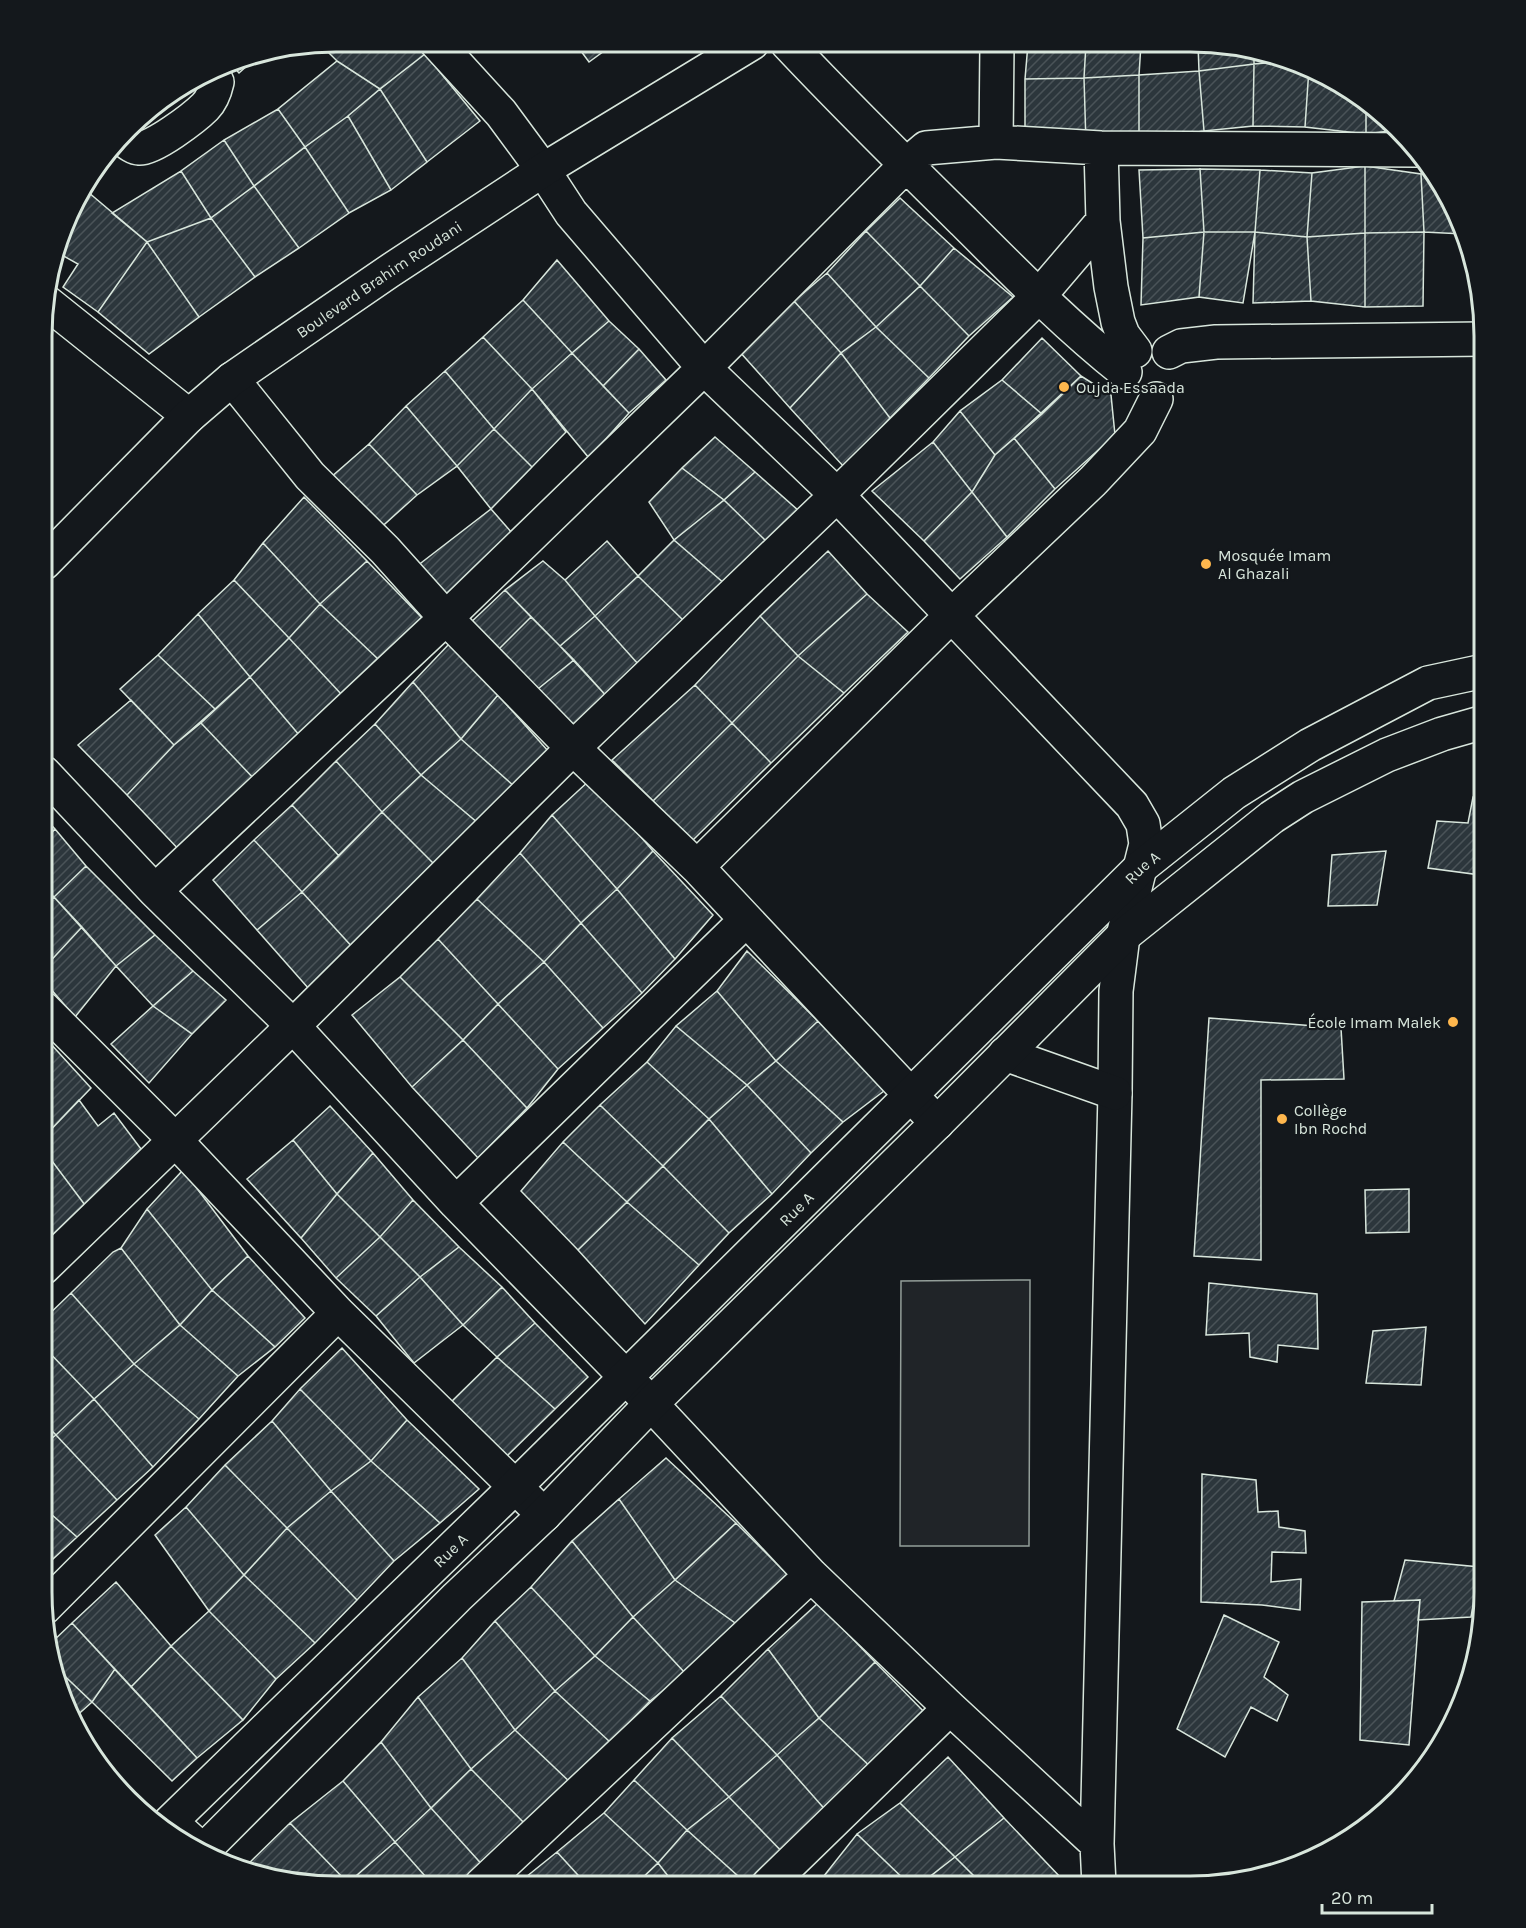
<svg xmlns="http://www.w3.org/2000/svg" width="1526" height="1928" font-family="Karla,sans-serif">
<defs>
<pattern id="building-hatch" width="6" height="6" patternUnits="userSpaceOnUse" patternTransform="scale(1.5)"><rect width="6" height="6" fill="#2c363c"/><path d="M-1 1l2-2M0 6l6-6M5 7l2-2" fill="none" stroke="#4a5358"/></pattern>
</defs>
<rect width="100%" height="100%" fill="#14181c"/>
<!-- garden -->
<path fill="#202428" stroke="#939e99" stroke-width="1.5" d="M1030,1280L1029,1546H900L901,1281Z"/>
<!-- building -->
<path fill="url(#building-hatch)" stroke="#d8e6dc" stroke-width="1.5" d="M337,42H413L425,54L380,89L337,61L321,45Z
M575,43H615L589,62Z
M1028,44H1086L1084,78L1025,79Z
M1086,44H1141L1139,75L1084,78Z
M1198,44L1228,45L1254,52V64L1199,71Z
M1254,52L1290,61L1254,64Z
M425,54L480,121L427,162L380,89Z
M259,55L239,73L231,64L242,58Z
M337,61L380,89L348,116L305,147L278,109Z
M1290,61L1309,68L1305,127L1253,126L1254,64Z
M1254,64L1253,126L1204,131L1199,71Z
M1309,68L1353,92L1366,103V134L1305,127Z
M1199,71L1204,131L1139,140V75Z
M1139,75V140L1086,144L1084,78Z
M1084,78L1086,144L1025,139V79Z
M380,89L427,162L391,190L348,116Z
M1366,103L1397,130L1366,134Z
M278,109L305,147L254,186L224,140Z
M348,116L391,190L349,213L305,147Z
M224,140L254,186L211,218L181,171Z
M305,147L349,213L299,248L254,186Z
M1365,166L1421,174L1424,232L1365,233Z
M1365,166V233L1307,237L1312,173Z
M1200,169L1204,232L1143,238L1139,170Z
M1200,169L1260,170L1255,232H1204Z
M1260,170L1312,173L1307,237L1255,232Z
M181,171L211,218L147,242L112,213Z
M1432,172L1445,190L1463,234L1424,232L1421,174Z
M254,186L299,248L255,277L211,218Z
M82,189L88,192L74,211L81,190Z
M88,192L147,242L98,312L63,287L78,264L60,254L74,211Z
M900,198L954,248L920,286L866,231Z
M211,218L255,277L199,317L147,242Z
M866,231L920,286L876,327L827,273Z
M1204,232H1255L1243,303L1199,297Z
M1204,232L1199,297L1141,305L1143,238Z
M1255,232L1307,237L1311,301L1253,303Z
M1424,232L1423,306L1365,307V233Z
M1365,233V307L1311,301L1307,237Z
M147,242L199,317L149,354L98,312Z
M954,248L1013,297L969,336L920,286Z
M557,260L609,321L572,353L523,300Z
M1475,271L1480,306H1474Z
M827,273L876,327L841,353L794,301Z
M920,286L969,336L929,378L876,327Z
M523,300L572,353L532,389L483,337Z
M794,301L841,353L790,408L739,351Z
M609,321L639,349L603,386L572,353Z
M876,327L929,378L890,418L841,353Z
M483,337L532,389L494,429L445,371Z
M1042,338L1081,376L1042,414L1002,380Z
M639,349L666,380L629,413L603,386Z
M572,353L629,413L589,458L532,389Z
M841,353L890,418L844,467L790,408Z
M445,371L494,429L457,466L406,406Z
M1081,376L1111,395L1115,435L1055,489L1014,438Z
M1002,380L1042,414L995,455L960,411Z
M532,389L566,432L532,467L494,429Z
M406,406L457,466L417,495L369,444Z
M960,411L995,455L972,492L933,442Z
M494,429L532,467L491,509L457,466Z
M715,437L755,472L724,500L682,468Z
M1014,438L1055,489L1007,537L972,492L995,455Z
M933,442L972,492L924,541L872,491Z
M369,444L417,495L376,532L322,485Z
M682,468L724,500L674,540L649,502Z
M755,472L799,511L767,542L724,500Z
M972,492L1007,537L960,579L924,541Z
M304,497L367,561L320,604L263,543Z
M724,500L767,542L725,584L674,540Z
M491,509L512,533L447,596L417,566Z
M674,540L725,584L684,621L638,576Z
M607,541L638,576L595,616L565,580Z
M263,543L320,604L289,638L234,580Z
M828,551L867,594L798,656L760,616Z
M367,561L424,620L378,659L320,604Z
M543,561L565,580L595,616L560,646L505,590Z
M638,576L684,621L639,665L595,616Z
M234,580L289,638L250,677L198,614Z
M505,590L531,617L493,655L467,626Z
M867,594L908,632L844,693L798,656Z
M320,604L378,659L342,695L289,638Z
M198,614L250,677L215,709L158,655Z
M595,616L639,665L609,699L560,646Z
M760,616L798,656L732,723L695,685Z
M531,617L574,660L534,692L493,655Z
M289,638L342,695L300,736L250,677Z
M449,644L498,695L461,739L413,682Z
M158,655L215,709L174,745L120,689Z
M798,656L844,693L771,763L732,723Z
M574,660L609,699L574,735L534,692Z
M250,677L300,736L257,782L201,723Z
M413,682L461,739L421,775L375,724Z
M695,685L732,723L653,801L612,760Z
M498,695L549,752L515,787L461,739Z
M131,700L174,745L127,795L78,745Z
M201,723L257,782L183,854L127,795L174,745Z
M732,723L771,763L693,840L653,801Z
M375,724L421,775L382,812L336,761Z
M461,739L515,787L478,823L421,775Z
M336,761L382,812L339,856L292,805Z
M421,775L478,823L434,864L382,812Z
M591,779L653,851L617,889L552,815Z
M1473,797L1484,798V920L1476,919L1480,875L1428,868L1437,821L1468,823Z
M292,805L339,856L302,892L254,840Z
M382,812L434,864L355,950L302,892Z
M552,815L617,889L581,923L520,853Z
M44,817L55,829L43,842Z
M55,829L86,866L54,897L43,887V842Z
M254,840L302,892L257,930L213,880Z
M653,851L713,915L675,959L617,889Z
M1386,851L1377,905L1328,906L1332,855Z
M520,853L581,923L544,962L477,899Z
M86,866L155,935L116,966L54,897Z
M43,887L54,897L43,907Z
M617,889L675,959L642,993L581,923Z
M302,892L355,950L309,989L257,930Z
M54,897L82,927L43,969V907Z
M477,899L544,962L498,1004L438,939Z
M581,923L642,993L603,1028L544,962Z
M82,927L116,966L75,1017L43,980V969Z
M155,935L193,971L153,1006L116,966Z
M438,939L498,1004L463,1040L400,977Z
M747,951L818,1021L776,1061L717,991Z
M544,962L603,1028L558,1069L498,1004Z
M193,971L226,1000L192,1034L153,1006Z
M400,977L463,1040L412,1087L352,1015Z
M717,991L776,1061L747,1085L676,1026Z
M498,1004L558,1069L527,1108L463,1040Z
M153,1006L192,1034L149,1083L111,1044Z
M1209,1018L1341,1028L1344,1079L1261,1080V1260L1194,1256Z
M818,1021L884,1091L843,1122L776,1061Z
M676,1026L747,1085L709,1119L647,1062Z
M463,1040L527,1108L478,1158L412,1087Z
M49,1042L91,1088L43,1138V1049Z
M776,1061L843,1122L811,1153L747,1085Z
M647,1062L709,1119L663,1166L600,1105Z
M747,1085L811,1153L772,1194L709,1119Z
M79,1100L98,1126L114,1113L141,1149L85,1205L43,1149V1138Z
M600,1105L663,1166L627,1202L563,1142Z
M330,1106L373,1153L337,1194L293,1140Z
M709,1119L772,1194L729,1233L663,1166Z
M293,1140L337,1194L301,1238L247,1179Z
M563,1142L627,1202L578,1250L521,1191Z
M43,1149L85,1205L43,1247Z
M373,1153L413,1200L380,1237L337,1194Z
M663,1166L729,1233L699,1265L627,1202Z
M183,1170L248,1256L212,1290L147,1209Z
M1409,1189V1232L1366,1233L1365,1190Z
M337,1194L380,1237L336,1278L301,1238Z
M413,1200L459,1247L420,1277L380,1237Z
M627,1202L699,1265L645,1324L578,1250Z
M147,1209L212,1290L180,1325L121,1248Z
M380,1237L420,1277L376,1316L336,1278Z
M459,1247L502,1287L463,1325L420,1277Z
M121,1248L180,1325L134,1364L71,1293L113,1252Z
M248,1256L305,1318L275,1347L212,1290Z
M420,1277L463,1325L414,1363L376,1316Z
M1209,1283L1317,1294L1318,1349L1278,1345L1277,1362L1250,1357L1249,1333L1206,1335Z
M502,1287L535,1323L497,1357L463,1325Z
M212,1290L275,1347L238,1376L180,1325Z
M71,1293L134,1364L94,1399L42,1345L43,1320Z
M535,1323L588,1377L555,1409L497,1357Z
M180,1325L238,1376L199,1419L134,1364Z
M1426,1327L1421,1385L1366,1383L1373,1331Z
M42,1345L94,1399L56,1435L42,1421Z
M342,1348L407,1420L371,1461L300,1389Z
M497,1357L555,1409L505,1458L449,1404Z
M134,1364L199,1419L153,1467L94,1399Z
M300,1389L371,1461L331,1491L272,1421Z
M94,1399L153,1467L117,1500L56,1435Z
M407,1420L479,1489L440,1523L371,1461Z
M42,1421L56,1435L42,1446Z
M272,1421L331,1491L287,1528L225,1465Z
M56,1435L117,1500L77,1537L42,1506V1446Z
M666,1458L736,1523L675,1580L619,1499Z
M371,1461L440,1523L394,1561L331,1491Z
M225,1465L287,1528L244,1575L186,1507Z
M1202,1474L1256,1480L1258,1512L1278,1511L1279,1527L1305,1531L1306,1553L1272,1552L1271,1582L1301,1579L1300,1610L1262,1605L1201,1602Z
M331,1491L394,1561L357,1600L287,1528Z
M619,1499L675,1580L633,1617L572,1541Z
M42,1506L77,1537L42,1569Z
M186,1507L244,1575L209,1611L155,1535Z
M736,1523L788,1575L738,1625L675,1580Z
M287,1528L357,1600L315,1643L244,1575Z
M572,1541L633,1617L595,1656L531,1587Z
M1405,1560L1480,1567L1471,1617L1418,1620L1420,1600L1394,1601Z
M244,1575L315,1643L276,1679L209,1611Z
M675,1580L738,1625L685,1673L633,1617Z
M116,1582L171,1646L131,1687L72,1623Z
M531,1587L595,1656L555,1691L495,1621Z
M1420,1600L1409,1745L1360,1740L1362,1602Z
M818,1603L875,1662L819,1718L768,1649Z
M209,1611L276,1679L243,1720L171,1646Z
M1224,1615L1279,1642L1264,1677L1288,1695L1277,1721L1251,1707L1225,1757L1177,1729Z
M633,1617L685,1673L650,1701L595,1656Z
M495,1621L555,1691L515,1730L462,1658Z
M72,1623L115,1669L92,1702L51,1663L49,1645Z
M171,1646L243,1720L197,1758L131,1687Z
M768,1649L819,1718L777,1755L721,1696Z
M595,1656L650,1701L610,1742L555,1691Z
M462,1658L515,1730L471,1769L418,1697Z
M875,1662L932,1720L877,1773L819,1718Z
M51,1663L92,1702L73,1719L52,1668Z
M115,1669L197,1758L172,1781L92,1702Z
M555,1691L610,1742L572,1784L515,1730Z
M721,1696L777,1755L729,1797L672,1738Z
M418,1697L471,1769L431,1808L381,1742Z
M819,1718L877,1773L829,1814L777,1755Z
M515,1730L572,1784L527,1826L471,1769Z
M672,1738L729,1797L687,1830L634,1780Z
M381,1742L431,1808L395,1842L343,1781Z
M777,1755L829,1814L788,1858L729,1797Z
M948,1757L1004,1818L955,1857L900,1803Z
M471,1769L527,1826L486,1869L431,1808Z
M634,1780L687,1830L658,1863L604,1813Z
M343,1781L395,1842L348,1883L290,1823Z
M729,1797L788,1858L754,1885H748L687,1830Z
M900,1803L955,1857L919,1885H910L857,1834Z
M431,1808L486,1869L468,1885H433L395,1842Z
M604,1813L658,1863L635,1885H587L557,1852Z
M1004,1818L1062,1879L1056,1885H983L955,1857Z
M290,1823L348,1883L345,1885H317L242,1870Z
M687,1830L748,1885H675L658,1863Z
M857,1834L910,1885H825L820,1881Z
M395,1842L433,1885H351L348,1883Z
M557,1852L587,1885H525L521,1881Z
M955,1857L983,1885H919Z
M658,1863L675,1885H635Z"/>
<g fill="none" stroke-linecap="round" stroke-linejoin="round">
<!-- minor casing -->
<g stroke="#d8e6dc" stroke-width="36">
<path id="minor" d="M436,42L501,113L543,170L571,213L704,368L837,495L1132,805L1143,824L1146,844L1123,936L1116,991L1115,1093L1097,1844L1099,1885
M787,43C845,105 904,163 964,222C1016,274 1067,326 1125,372
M123,139C127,142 133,148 139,148C152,150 195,117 205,107C212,100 215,91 217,82L213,75
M996,142L997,44
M1101,148L1103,221L1111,287L1118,322L1123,335L1135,351
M45,301L189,416
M1169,352L1181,346L1216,342L1484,339
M232,379L310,476L385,550L446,618L573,748L697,867L937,1123
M44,773L155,891L293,1026L456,1203L625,1376L811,1575L950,1708L1097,1844
M697,867L951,616L1093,481L1140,431L1156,399
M155,891L446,618L704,368L906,165L926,148L996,142L1101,148L1416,150
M43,1008L175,1140L338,1313L544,1515
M456,1203L746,920
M43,1268L293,1026L573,748L837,495L1039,296L1103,221
M44,1608L338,1313
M171,1822L203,1851
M481,1885L811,1575
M768,1885L950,1708"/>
</g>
<!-- tertiary casing -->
<g stroke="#d8e6dc" stroke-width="36">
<g id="tertiary">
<path d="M1005,1054L1115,1093"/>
<path id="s1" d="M164,1828L515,1487L1141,867L1234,793L1310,745L1428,683L1484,671"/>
<path d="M203,1851L457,1597L544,1515L651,1404L937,1123L1123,936L1272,817L1303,797L1387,755L1442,734L1484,722"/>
</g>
</g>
<!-- secondary casing -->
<g stroke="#d8e6dc" stroke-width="36">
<g id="secondary">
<path id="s2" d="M44,563L189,416L232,379L388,272L543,170L752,43"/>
</g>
</g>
<!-- minor -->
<use href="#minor" stroke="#14181c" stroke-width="33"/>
<!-- tertiary -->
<use href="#tertiary" stroke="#14181c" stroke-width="33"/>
<!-- secondary -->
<use href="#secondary" stroke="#14181c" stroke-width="33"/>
</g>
<!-- markers -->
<g fill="#ffb74d" stroke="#14181c" stroke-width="2">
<circle cx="1064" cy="387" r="6"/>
<circle cx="1206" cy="564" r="6"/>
<circle cx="1453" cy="1022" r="6"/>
<circle cx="1282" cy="1119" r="6"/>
</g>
<g text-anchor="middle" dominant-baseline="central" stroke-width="4.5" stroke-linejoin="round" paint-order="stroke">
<!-- street labels -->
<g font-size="16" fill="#d8e6dc" stroke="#14181c">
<text stroke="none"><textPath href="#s2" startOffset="441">Boulevard Brahim Roudani</textPath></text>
<text stroke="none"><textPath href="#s1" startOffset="1371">Rue A</textPath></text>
<text stroke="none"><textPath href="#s1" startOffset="885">Rue A</textPath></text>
<text stroke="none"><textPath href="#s1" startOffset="399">Rue A</textPath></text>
</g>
<!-- poi labels -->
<g font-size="16" fill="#d8e6dc" stroke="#14181c" text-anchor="start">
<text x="1076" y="387">Oujda Essaada</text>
<text x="1218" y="555">Mosquée Imam<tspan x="1218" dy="18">Al Ghazali</tspan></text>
<text x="1441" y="1022" text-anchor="end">École Imam Malek</text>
<text x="1294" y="1110">Collège<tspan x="1294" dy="18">Ibn Rochd</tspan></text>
</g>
</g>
<!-- crop -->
<path d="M0 0H1526V1928H0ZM336 52H1190A284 284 0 0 1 1474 336V1592A284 284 0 0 1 1190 1876H336A284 284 0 0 1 52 1592V336A284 284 0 0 1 336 52Z" fill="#14181c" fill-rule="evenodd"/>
<path fill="none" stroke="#d8e6dc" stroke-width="3" d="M336 52H1190A284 284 0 0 1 1474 336V1592A284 284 0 0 1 1190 1876H336A284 284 0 0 1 52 1592V336A284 284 0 0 1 336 52Z"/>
<!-- scale -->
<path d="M1322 1904v9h110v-9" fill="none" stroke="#d8e6dc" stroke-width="3"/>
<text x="1331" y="1904" font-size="18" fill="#d8e6dc" stroke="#14181c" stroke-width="4.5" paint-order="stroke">20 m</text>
</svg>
